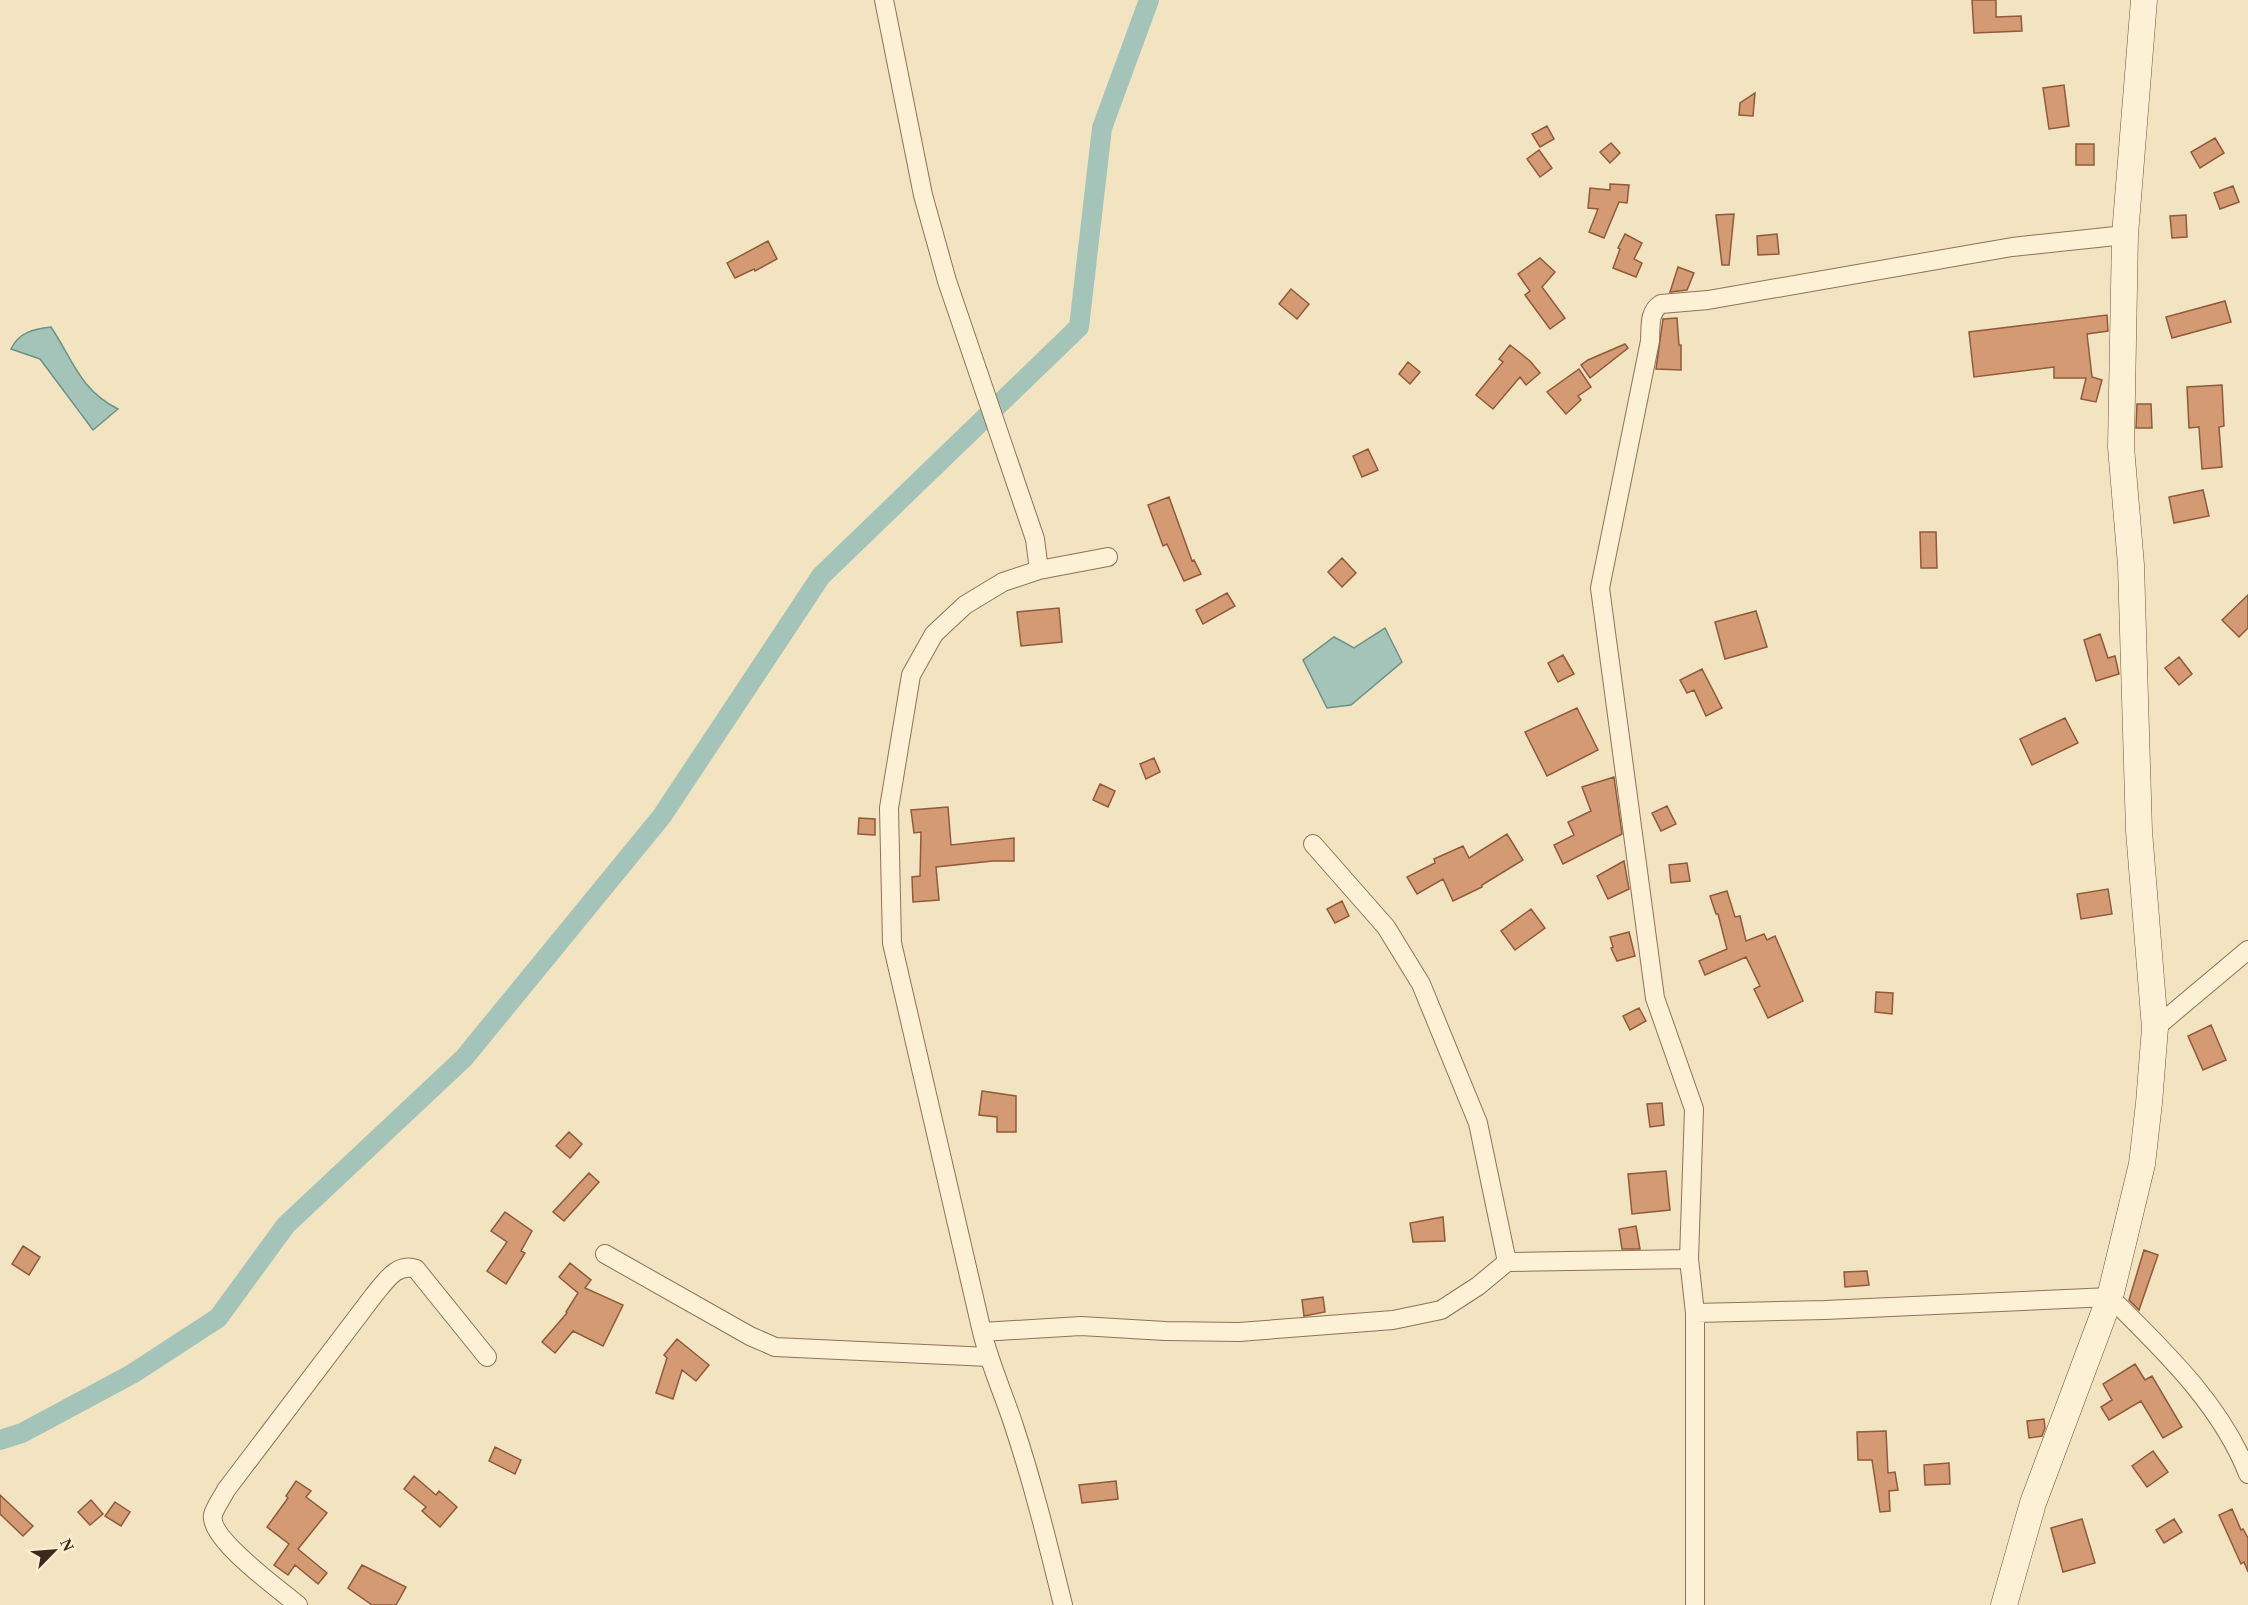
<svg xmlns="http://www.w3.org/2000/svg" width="2248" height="1605" font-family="'Times New Roman',serif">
<rect width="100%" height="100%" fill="#f2e3c1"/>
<!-- water -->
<path fill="#a4c4ba" stroke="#6a9388" stroke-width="1.5" d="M51,327C73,360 80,390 118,409L93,430L40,359L11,349C19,332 34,329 51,327Z
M1385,628L1402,662L1351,705L1327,708L1303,660L1334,637L1354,648Z"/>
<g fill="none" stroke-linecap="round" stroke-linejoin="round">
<!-- canal -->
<path stroke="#a4c4ba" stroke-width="20" d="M0,1440L22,1433L132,1374L218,1318L286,1225L464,1058L662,816L821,576L1079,327L1102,128L1149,0"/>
</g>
<!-- building -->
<path fill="#d49a73" stroke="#8f5b3a" stroke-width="1.5" d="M1972,0H1996V17L2021,16L2022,31L1974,33Z
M2064,85L2069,126L2049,129L2043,88Z
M1755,93L1753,116L1739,115L1740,103Z
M1547,126L1554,139L1540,147L1532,134Z
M2215,138L2224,153L2200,168L2191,152Z
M1611,143L1620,153L1610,163L1600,152Z
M2076,144H2094V165H2076Z
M1539,150L1552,168L1540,177L1527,159Z
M1610,184L1629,185L1627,203L1619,202L1604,238L1589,232L1598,209L1588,208L1590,188L1610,190Z
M2233,186L2239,202L2220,209L2214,193Z
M1734,214L1729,265H1722L1716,215Z
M2186,215L2187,237L2172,238L2170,216Z
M1625,234L1642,243L1634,259L1642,263L1636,277L1613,268L1620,249L1618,248Z
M1777,234L1779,254L1758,255L1757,236Z
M768,241L777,259L755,271L754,269L735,278L727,263Z
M1540,258L1555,272L1542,287L1565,318L1550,329L1525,295L1530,291L1518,274Z
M1678,267L1694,273L1687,290L1670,292Z
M1291,289L1309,304L1297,319L1279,304Z
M2225,301L2231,322L2172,338L2166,317Z
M2107,315L2108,331L2087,334L2092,377L2102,380L2096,402L2081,399L2086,378H2054V367L1974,377L1969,332Z
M1677,318L1679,345H1681V370L1656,369L1663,319Z
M1625,344L1628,348L1590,378L1581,365L1588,360Z
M1510,345L1530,361L1540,373L1526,385L1520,377L1493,409L1476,395L1503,362L1499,359Z
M1408,362L1420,372L1410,384L1399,374Z
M1579,369L1591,387L1578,396L1581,400L1566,414L1547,392Z
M2222,385L2224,426L2219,427L2222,467L2202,469L2199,427L2189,428L2187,387Z
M2137,404H2151L2152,428H2136Z
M1368,449L1378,470L1362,477L1353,456Z
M2203,490L2209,516L2174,523L2169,497Z
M1169,497L1192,561L1194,560L1201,574L1184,581L1167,544L1163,546L1148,505Z
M1920,532H1936L1937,568H1921Z
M1342,558L1356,573L1342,587L1328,572Z
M1227,593L1235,606L1203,624L1196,610Z
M2248,595V628L2239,637L2222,620Z
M1059,608L1062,642L1021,646L1017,612Z
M1756,611L1767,647L1725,659L1715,622Z
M2100,634L2108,658L2115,656L2119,674L2096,681L2084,640Z
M1563,655L1574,674L1558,682L1548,663Z
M2179,657L2192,674L2179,685L2165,668Z
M1702,669L1722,708L1706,716L1694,690L1687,693L1680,680Z
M1577,708L1598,750L1547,776L1525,732Z
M2065,718L2078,743L2032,765L2020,739Z
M1154,758L1160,772L1146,779L1140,764Z
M1614,777L1622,834L1563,864L1554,845L1574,835L1568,822L1591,811L1582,787Z
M1100,784L1115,791L1108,807L1093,800Z
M1667,806L1676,824L1661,831L1652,813Z
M948,807L951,845L1014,838V861H993L936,867L939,900L913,902L912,877L920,876L921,832L914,833L911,810Z
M859,818L875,819V835L858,834Z
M1507,834L1523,860L1482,885V887L1453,901L1443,879L1417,894L1407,877L1435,863L1434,859L1463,846L1469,858Z
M1624,861L1629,889L1608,899L1597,876Z
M1687,863L1690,881L1671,883L1669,865Z
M2108,889L2112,914L2081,919L2077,894Z
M1727,891L1735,917L1740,916L1746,941L1764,934L1767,940L1775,936L1803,1001L1768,1018L1754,989L1760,986L1746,957L1705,975L1699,961L1727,949L1718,914H1716L1710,896Z
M1342,901L1349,916L1335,923L1327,909Z
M1531,909L1545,928L1515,950L1501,931Z
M1629,932L1635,956L1617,961L1611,948L1613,947L1610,937Z
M1876,992L1893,993L1892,1014L1875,1012Z
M1639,1008L1646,1021L1630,1030L1623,1016Z
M2211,1025L2226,1060L2203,1070L2188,1036Z
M982,1091L1016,1096V1132H997V1117L979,1115Z
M1662,1103L1664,1125L1650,1127L1647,1104Z
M569,1132L582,1144L570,1158L556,1146Z
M1666,1171L1670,1210L1632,1214L1628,1174Z
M589,1173L599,1182L564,1221L553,1212Z
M505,1212L532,1231L521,1251L525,1253L506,1284L487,1271L507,1242L491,1231Z
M1443,1217L1445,1241L1413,1242L1410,1223Z
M1636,1226L1640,1249H1622L1619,1229Z
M23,1246L40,1257L29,1275L12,1264Z
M2144,1250L2158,1255L2139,1310L2129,1300Z
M570,1263L591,1280L585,1288L623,1305L603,1346L573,1331L555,1353L542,1342L567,1313L566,1312L578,1293L559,1277Z
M1867,1271L1869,1285L1845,1287L1844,1272Z
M1323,1297L1325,1312L1304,1316L1302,1300Z
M677,1339L709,1365L696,1381L682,1370L673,1399L656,1393L667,1358L664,1355Z
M2135,1364L2145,1380L2152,1376L2182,1427L2163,1438L2141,1401L2109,1420L2101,1407L2112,1400L2103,1384Z
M2044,1419L2045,1428L2042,1436L2029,1438L2027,1421Z
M1886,1431L1888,1473L1895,1472L1898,1490L1889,1491L1890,1511L1880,1512L1872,1460H1858L1857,1432Z
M495,1447L521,1460L515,1474L489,1461Z
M2153,1451L2168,1472L2147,1487L2132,1466Z
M1949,1463L1950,1484L1925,1485L1924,1465Z
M414,1476L436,1495L439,1491L457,1507L440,1527L422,1511L426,1507L404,1489Z
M296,1481L311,1491L306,1497L327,1513L298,1549L327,1573L318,1584L295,1565L288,1575L274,1565L289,1544L267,1527L288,1498L286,1496Z
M1116,1481L1118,1499L1082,1503L1079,1485Z
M0,1495L33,1526L23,1536L0,1514Z
M91,1500L103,1514L90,1525L78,1512Z
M115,1502L130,1512L121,1526L105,1516Z
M2232,1509L2241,1530L2243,1529L2248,1538V1572L2244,1562L2241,1564L2219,1515Z
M2082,1519L2095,1563L2063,1572L2051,1528Z
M2174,1519L2182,1532L2164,1543L2156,1530Z
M362,1565L406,1587L396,1605H372L348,1588Z"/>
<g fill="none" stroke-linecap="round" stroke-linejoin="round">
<!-- minor casing -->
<g stroke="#8d7357" stroke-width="20">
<path id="minor" d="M884,0L923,195L947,281L1035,539L1039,570
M1313,844L1386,927L1421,984L1478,1123L1507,1262L1689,1259
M2155,1028L2248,950
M605,1254L750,1336L775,1347L989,1357
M1695,1313L1825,1310L2110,1297C2162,1349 2221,1404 2248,1474
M982,1332L1081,1326L1165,1331L1239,1332L1393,1320L1441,1310L1478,1286L1507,1262
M298,1605C280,1590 208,1538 213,1515C215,1507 222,1498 226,1490L374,1295C385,1282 397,1262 416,1269L487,1357
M1063,1605C1048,1544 1033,1483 1013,1423C1003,1393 990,1364 982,1332L892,943L889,808L911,675L934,634L965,605L1003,582L1039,570L1108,557
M1695,1605V1313L1689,1259L1694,1109L1655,998L1600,588L1650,341C1651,328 1648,312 1661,304L1708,300L2012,247L2125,235"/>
</g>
<!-- secondary casing -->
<g stroke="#6f543a" stroke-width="27">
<path id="secondary" d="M2004,1605L2033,1503L2110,1297L2142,1164L2149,1103L2155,1028L2139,831L2131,565L2121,447L2125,235L2144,0"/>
</g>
<!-- minor -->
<use href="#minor" stroke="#fcf0d5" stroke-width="18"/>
<!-- secondary -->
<use href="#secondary" stroke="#fcf0d5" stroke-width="26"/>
</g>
<!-- north arrow -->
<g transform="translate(54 1551) rotate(65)" stroke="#f9edd1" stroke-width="4.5" paint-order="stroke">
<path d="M0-4.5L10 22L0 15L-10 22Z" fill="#3c2b1c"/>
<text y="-9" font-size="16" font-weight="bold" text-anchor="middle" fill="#3c2b1c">N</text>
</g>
</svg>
